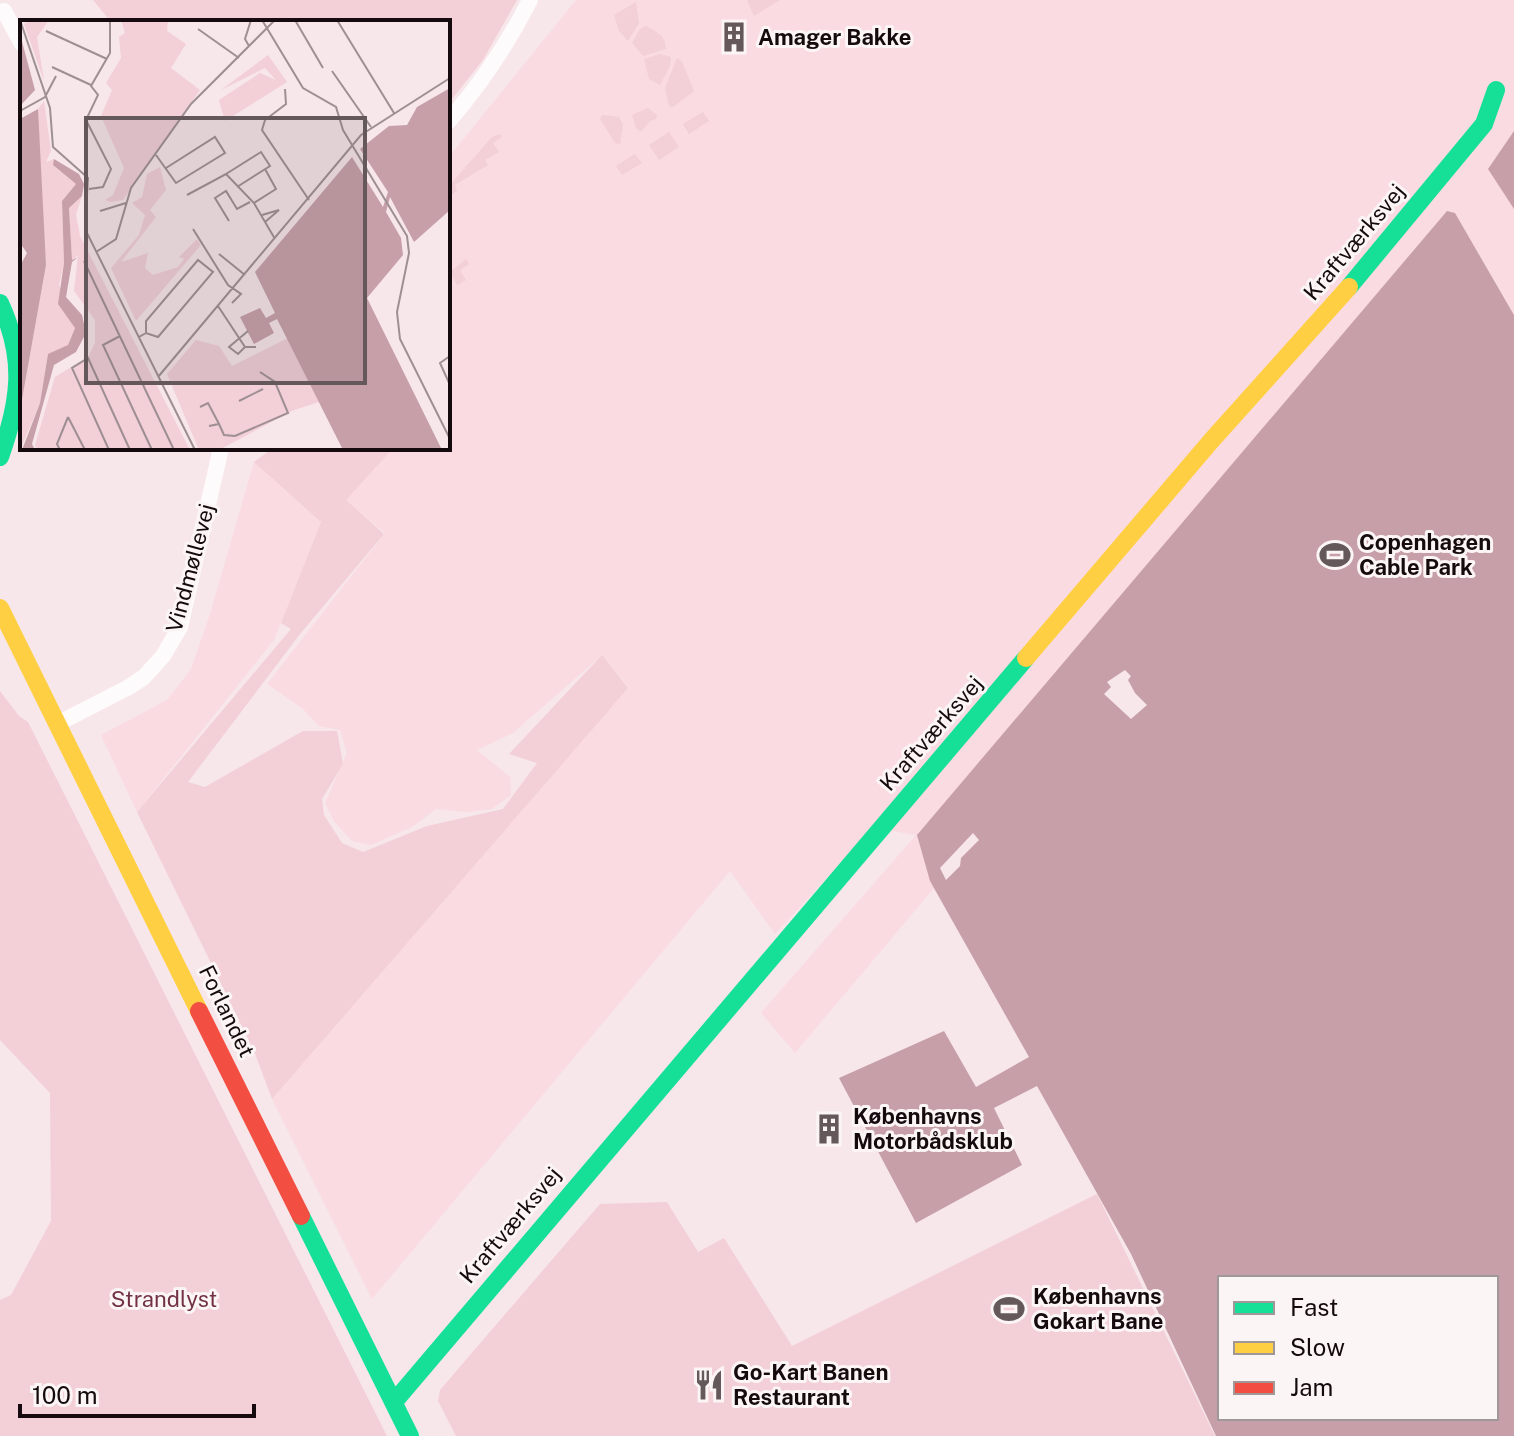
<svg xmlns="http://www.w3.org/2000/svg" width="1514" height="1436" font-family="'Public Sans',sans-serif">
<rect width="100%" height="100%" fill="#f7e7ea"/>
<!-- built -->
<path fill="#fadbe2" d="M576,0H1514V131L1488,169L1514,209V314L1455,213L1447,211L1077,649L930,881L934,888L795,1053L761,1013L916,835L873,828L775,934L730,871L372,1299L272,1099L628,687L602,655L513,733L477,750L510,777L511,795L492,809L467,812L436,809L412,827L371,845L352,841L334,821L325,803L347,753L340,730L319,726L303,709L267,684L385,533L283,448H448V158Z
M254,462L321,522L274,640L137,812L101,735L167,700L191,669L210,614Z"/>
<!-- green -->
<path fill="#f3cfd7" d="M93,0H517L483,60L448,104V22H111Z
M747,0H780L754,16Z
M636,2L639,23L628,41L619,31L614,15Z
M646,26C657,32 666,36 666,49L643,56L632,43L640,29Z
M660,54L671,57L670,66L660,85L649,79L644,59Z
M677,58L682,62L694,91L673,107L669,106L665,88Z
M648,108L657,115L656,119L650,121L642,131L637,130L632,115Z
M703,112L709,121L689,134L683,124Z
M602,115L619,117L623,125L620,144L615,143L600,119Z
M669,132L679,147L659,160L649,145Z
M500,134L502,137L493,143L499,152L485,160L488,165L455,185L457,191L448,197V187L492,137Z
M635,154L642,163L622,175L616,166Z
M466,259L469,264L460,270L466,280L457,285L450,272Z
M273,448H393L346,500L384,534L300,634L188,782L205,787L303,731H337L343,764L322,799L324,815L342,843L363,852L427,826L503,809L537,763L509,754L602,655L628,688L272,1099L254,1051L137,812L291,629L281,623L321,522L254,462Z
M0,691L19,716L28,722L387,1436H0V1300L11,1295L51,1221L50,1093L0,1040Z
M1097,1194L1215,1436H456L438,1401L440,1390L600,1204L667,1202L698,1252L724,1238L792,1346Z"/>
<!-- water -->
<path fill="#c79fa8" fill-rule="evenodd" d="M1514,131V209L1488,169Z
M1447,211L1455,213L1514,315V1436H1216L1131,1254L1037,1086L994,1108L1022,1165L916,1223L839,1078L944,1031L976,1087L1029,1057L930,881L917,835ZM1220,1278H1496V1418H1220Z"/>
<!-- pier -->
<path fill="#f7e7ea" d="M1125,670L1131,676L1128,680L1135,693L1147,705L1131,719L1104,694L1111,687L1107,682Z
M973,833L979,840L961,858L960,866L946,880L940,868Z"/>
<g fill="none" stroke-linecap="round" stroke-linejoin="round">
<!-- street -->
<path stroke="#fefbfc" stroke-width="16" d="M4,11L22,44
M448,122C481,84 507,45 530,0
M57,724L129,687L144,677L163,656L180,627L221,448"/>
<!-- fast -->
<path stroke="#16e098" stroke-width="18" d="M1349,287L1484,124L1496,90
M0,303C26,359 20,401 0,457
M301,1216L410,1436
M394,1402L1026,658"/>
<!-- slow -->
<path stroke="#ffcf43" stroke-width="18" d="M0,608L199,1011
M1026,658L1211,441L1349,287"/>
<!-- jam -->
<path stroke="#f24e42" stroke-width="18" d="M199,1011L301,1216"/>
</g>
<!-- icons -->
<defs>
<g id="building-bare" transform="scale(2.4)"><path d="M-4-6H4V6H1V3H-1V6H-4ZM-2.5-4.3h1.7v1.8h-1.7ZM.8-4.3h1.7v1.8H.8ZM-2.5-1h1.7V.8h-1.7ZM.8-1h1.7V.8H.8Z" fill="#64585b" stroke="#fcf5f6" stroke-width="2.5" paint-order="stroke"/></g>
<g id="stadium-bare" transform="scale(2.4)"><path d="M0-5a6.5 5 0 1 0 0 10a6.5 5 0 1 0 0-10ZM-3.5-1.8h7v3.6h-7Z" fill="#64585b" stroke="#fcf5f6" stroke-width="2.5" paint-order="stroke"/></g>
<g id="restaurant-bare" transform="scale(2.4)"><path d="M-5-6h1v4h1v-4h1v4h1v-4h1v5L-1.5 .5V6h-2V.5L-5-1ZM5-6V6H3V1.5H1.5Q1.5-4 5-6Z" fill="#64585b" stroke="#fcf5f6" stroke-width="2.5" paint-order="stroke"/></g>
</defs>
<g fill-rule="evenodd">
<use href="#building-bare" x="734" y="37"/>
<use href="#stadium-bare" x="1335" y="555"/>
<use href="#building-bare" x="829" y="1129"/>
<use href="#stadium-bare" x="1009" y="1309"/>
<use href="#restaurant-bare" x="709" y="1385"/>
</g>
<g text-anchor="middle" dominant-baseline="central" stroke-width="6" stroke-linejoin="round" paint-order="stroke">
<!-- poi labels -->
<g font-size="22" font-weight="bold" fill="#150b0e" stroke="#fcf5f6" text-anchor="start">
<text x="758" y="37">Amager Bakke</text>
<text x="1359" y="542">Copenhagen<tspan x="1359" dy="25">Cable Park</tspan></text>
<text x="853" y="1116">Københavns<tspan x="853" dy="25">Motorbådsklub</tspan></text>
<text x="1033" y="1296">Københavns<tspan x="1033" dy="25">Gokart Bane</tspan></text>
<text x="733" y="1372">Go-Kart Banen<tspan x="733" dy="25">Restaurant</tspan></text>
</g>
<!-- street labels -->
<g font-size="22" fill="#150b0e" stroke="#fcf5f6">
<text transform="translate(1354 242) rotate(-50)">Kraftværksvej</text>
<text transform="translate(190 568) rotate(-75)">Vindmøllevej</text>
<text transform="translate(931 733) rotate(-49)">Kraftværksvej</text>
<text transform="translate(227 1011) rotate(64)">Forlandet</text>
<text transform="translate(510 1225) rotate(-50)">Kraftværksvej</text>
</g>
<!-- park labels -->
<g font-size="22" fill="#723145" stroke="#fcf5f6">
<text x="164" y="1299">Strandlyst</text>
</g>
</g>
<!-- overview -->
<g transform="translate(20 20)">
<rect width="430" height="430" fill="#f7e7ea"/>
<path d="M10,0H29L17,17L24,61L4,4ZM101,0H148L147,11L166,24L151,48L180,70L103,180L91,182L85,180L93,175L104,148L81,96L92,70L86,63L101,38L99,17L105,13ZM248,35L267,62L205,101L199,80L240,53L256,60L245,48L201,70ZM24,81L31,131L26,142L34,139V146L56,164L42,181L44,243L39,265L55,308L48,325L28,335L20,383L0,430V391L26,245L18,158V89ZM140,147L146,170L130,190L136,197L101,242L128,233L125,248L133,255L158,247L164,239L159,237L177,219L181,225L116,301L91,248L119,215L125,195L112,183L122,177L127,154ZM62,176L56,194L60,216L170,430H17L15,425L35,357L68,337L75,323V300L54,271L58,235L52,240L49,188ZM268,318L299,382L274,390L199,430H179L147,354L176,320L199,326L212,346Z" fill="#f3cfd7"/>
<path d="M0,14L15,70L0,86ZM430,68V190L394,222L370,177L366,192L381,218L383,235L347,278L422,430H323L257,299L249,303L254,313L234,324L220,297L240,288L246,298L255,293L235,252L332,137L363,187L368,172L340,129L369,106L387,105L397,87ZM18,89L26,245L0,391V246L7,233L0,223V99ZM34,139L59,154L64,164L62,176L49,188L52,240L58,237L52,242L46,277L62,295L66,313L56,332L34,345L12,424L15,430H2L20,383L28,334L48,325L55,308L38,284L44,243L42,181L56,164L33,145Z" fill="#c79fa8"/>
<path fill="none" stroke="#9d8f92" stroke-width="2" d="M0,0L30,88L33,127L68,158L65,209L175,430M242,0L283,68L316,87L323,110L387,216L389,233L377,292L380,319L430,419M275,0L303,48M317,0L374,93M178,9L219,38M26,11L87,39M229,26L225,19L231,0M32,47L71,65M312,51L351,107M265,69L266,84L245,100L242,110L289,180M0,91L25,77L36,56M66,100L78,75L71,66L90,33V0M66,100L91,149L83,167L69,169M136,135L156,163L205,133L195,117L146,148M206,154L241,132L250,146L217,167M167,175L206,154L234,183L255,219M234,183L256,169L245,149M80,191L106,183M242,195L259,190L245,202M209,201L195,178L206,171L217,189L230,182M173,209L208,265L221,274L212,283M76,232L96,219L111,168L171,84L255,0M199,234L225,255M64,241L154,430M198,286L225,327H236M100,316L83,325L132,430M119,317L126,313L138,317L193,252L178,240L126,301V313M225,327L218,334L209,327L228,311M430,336L420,343L430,365M138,357L341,115L430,58M219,381L243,369M180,387L188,383L199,404M48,397L65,430M189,406L199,404L204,415L215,416L268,393L255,362L240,352M40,430L37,424L48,397M89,430L52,348L68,338L110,430"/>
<path fill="#64585b" fill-opacity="0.15" stroke="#64585b" stroke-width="4" d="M66,98H345V363H66Z"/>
<rect width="430" height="430" fill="none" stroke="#150b0e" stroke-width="4"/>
</g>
<!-- legend -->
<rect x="1218" y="1276" width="280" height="144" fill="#fcf5f6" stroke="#a09799" stroke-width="2"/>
<rect x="1234" y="1302" width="40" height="12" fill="#16e098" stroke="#a09799" stroke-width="2"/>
<text x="1290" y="1316" font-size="24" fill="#150b0e">Fast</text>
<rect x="1234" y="1342" width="40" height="12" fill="#ffcf43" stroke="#a09799" stroke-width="2"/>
<text x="1290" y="1356" font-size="24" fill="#150b0e">Slow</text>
<rect x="1234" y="1382" width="40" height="12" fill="#f24e42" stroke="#a09799" stroke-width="2"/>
<text x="1290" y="1396" font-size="24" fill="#150b0e">Jam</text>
<!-- scale -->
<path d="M20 1404v12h234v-12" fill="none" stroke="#150b0e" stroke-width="4"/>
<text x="32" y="1404" font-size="24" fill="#150b0e" stroke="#fcf5f6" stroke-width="6" paint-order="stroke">100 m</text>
</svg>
